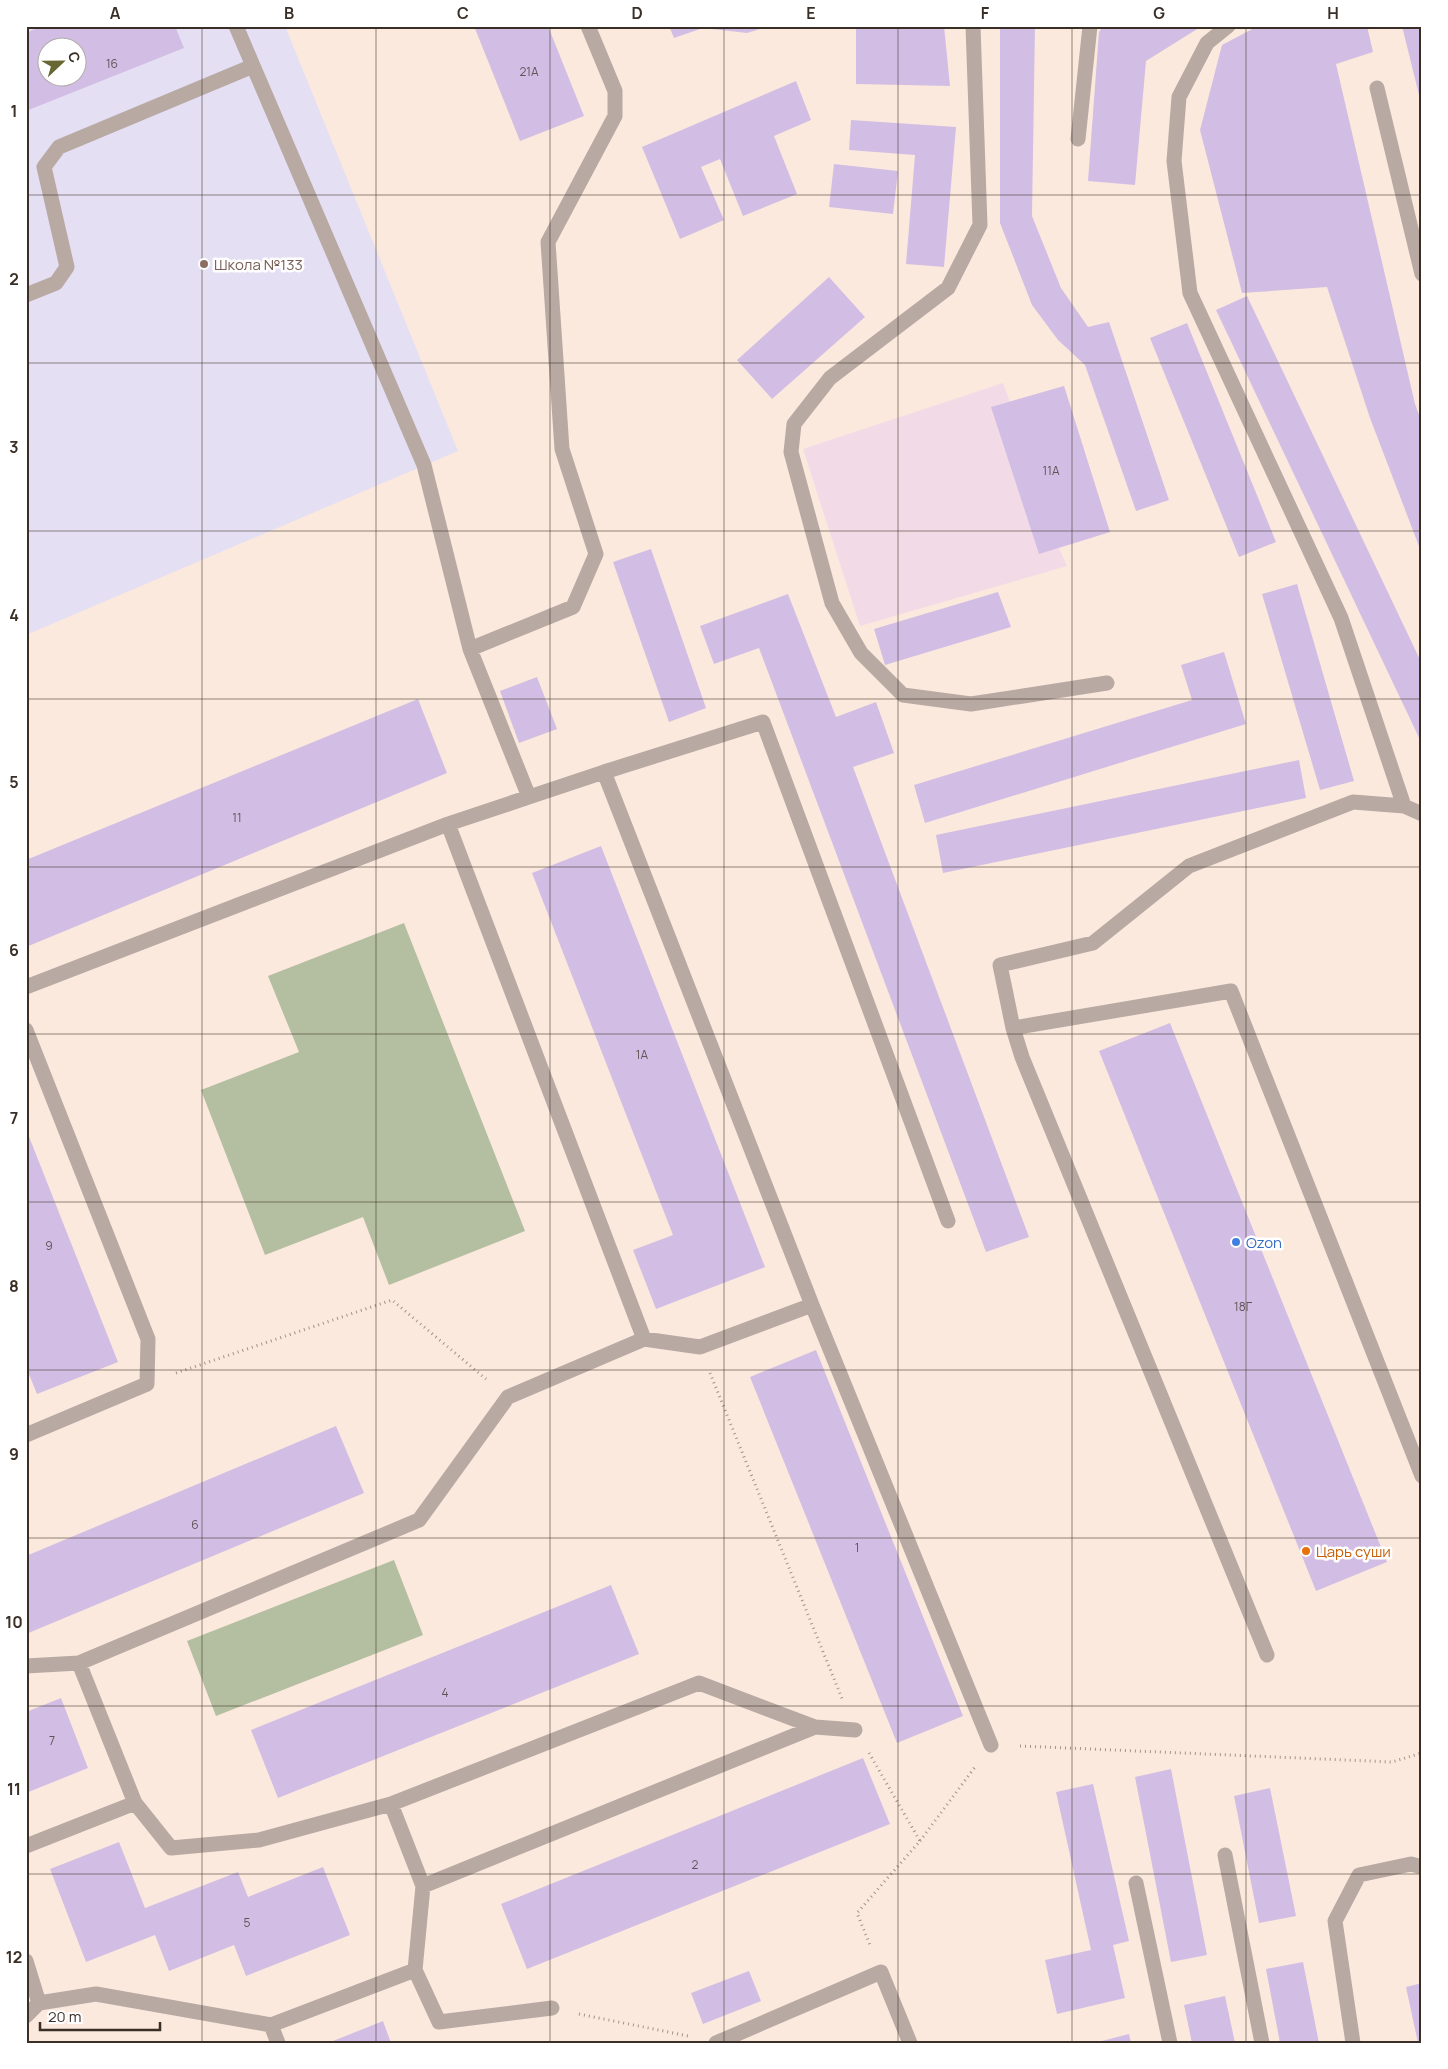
<svg xmlns="http://www.w3.org/2000/svg" width="1448" height="2069" font-family="Manrope,sans-serif">
<rect width="100%" height="100%" fill="#fbe9dd"/>
<!-- industrial -->
<path fill="#f2dbe7" d="M1003,383L1010,402L1064,386L1110,532L1059,548L1067,566L860,626L803,449Z"/>
<!-- education -->
<path fill="#e5dff4" fill-rule="evenodd" d="M26,26H285L458,451L26,635ZM48,48H78V78H48Z"/>
<!-- green -->
<path fill="#b4bea0" d="M404,923L525,1231L389,1285L363,1217L265,1255L201,1090L299,1052L268,976Z
M394,1560L423,1635L216,1716L187,1641Z"/>
<!-- building -->
<path fill="#d2bee4" fill-rule="evenodd" d="M42,26H175L184,48L26,111V33ZM48,48H78V78H48Z
M474,26H548L584,116L520,141Z
M669,26H766V27L747,33L703,28L674,38Z
M856,26H944L950,86L856,84Z
M1000,26H1035L1032,216L1061,288L1088,327L1109,322L1169,500L1136,511L1085,365L1058,340L1032,305L1000,223Z
M1103,26H1202L1146,61L1135,185L1088,181L1099,32Z
M1258,26H1367L1373,52L1336,64L1415,404L1422,423V554L1370,418L1327,287L1242,293L1200,130L1222,45Z
M1402,26H1422V103H1421Z
M796,81L811,120L774,136L797,194L743,216L720,159L701,167L724,220L680,239L642,147Z
M851,120L956,127L944,267L906,264L915,155L849,150Z
M834,164L898,171L893,214L829,207Z
M829,277L865,317L772,399L737,360Z
M1247,296L1422,664V744L1216,310Z
M1187,323L1276,542L1239,557L1150,338Z
M1064,386L1110,532L1039,554L991,407Z
M651,549L706,708L669,722L613,562Z
M1297,584L1354,781L1320,790L1262,594Z
M998,592L1011,627L885,665L874,629Z
M788,594L836,717L876,702L894,753L853,767L1029,1237L986,1252L759,648L714,664L700,626Z
M1224,652L1246,724L925,823L914,785L1192,700L1181,665Z
M537,677L557,729L519,743L500,691Z
M418,699L447,773L26,947V860Z
M1299,760L1306,798L943,873L936,835Z
M601,846L765,1267L656,1309L633,1250L673,1235L532,873Z
M1170,1023L1387,1562L1316,1591L1099,1051Z
M26,1129L118,1362L37,1394L26,1367Z
M816,1350L963,1716L897,1743L750,1377Z
M336,1426L364,1493L26,1634V1556Z
M611,1585L639,1654L278,1798L251,1730Z
M61,1698L88,1768L26,1793V1712Z
M863,1758L890,1824L527,1969L501,1904Z
M1171,1769L1207,1955L1171,1962L1135,1777Z
M1093,1784L1129,1941L1113,1945L1125,1998L1057,2014L1045,1960L1091,1950L1056,1792Z
M1270,1788L1296,1916L1259,1923L1234,1796Z
M119,1842L145,1908L238,1872L248,1897L323,1867L350,1935L246,1976L234,1945L169,1971L155,1935L86,1962L50,1869Z
M1303,1962L1319,2043H1280L1266,1969Z
M749,1971L761,2001L703,2024L691,1993Z
M1422,1983V2043H1418L1406,1987Z
M1225,1996L1235,2043H1192L1184,2005Z
M383,2021L391,2043H328Z
M1129,2034L1131,2043H1098V2042Z"/>
<g fill="none" stroke-linecap="round" stroke-linejoin="round">
<!-- path -->
<path stroke="#a29389" stroke-width="3" stroke-dasharray="1 4" stroke-linecap="butt" d="M176,1373L392,1300L486,1379
M710,1373L843,1701
M1020,1746L1392,1762L1422,1753
M869,1753L920,1841L857,1913L870,1945
M920,1841L975,1767
M579,2014L688,2036"/>
<!-- lane -->
<path stroke="#b8a9a3" stroke-width="15" d="M973,26L980,225L948,288L830,378L794,424L791,452L832,603L861,653L903,695L971,704L1107,683
M1228,26L1207,43L1179,97L1174,161L1190,293L1341,618L1404,806
M1377,88L1422,274
M1078,139L1090,26
M26,295L56,283L67,267L44,167L59,147L253,66
M470,649L573,607L596,554L562,449L548,242L615,116V91L588,26
M604,772L763,722L948,1221
M529,797L604,772L812,1305
M448,824L644,1339
M26,987L448,824L529,797L470,649L424,465L236,26
M1013,1028L1000,965L1093,943L1189,866L1353,802L1404,806L1422,814
M26,1030L148,1339L147,1384L26,1435
M1267,1655L1022,1057L1013,1028L1231,991L1422,1476
M79,1663L419,1520L508,1397L644,1339L700,1347L812,1305L991,1745
M26,1666L79,1663L135,1803L171,1848L259,1840L391,1804L423,1886L415,1970
M391,1804L699,1683L815,1727
M26,1846L135,1803
M1225,1855L1262,2043
M1136,1883L1170,2043
M423,1886L815,1727L855,1730
M26,1961L39,2003
M26,2016L39,2003L96,1994L271,2025L415,1970L439,2022L552,2008
M271,2025L278,2043
M716,2043L881,1972L910,2043
M1353,2043L1335,1921L1359,1875L1411,1864L1422,1867"/>
</g>
<!-- grid -->
<path fill="none" stroke="#3a2f27" stroke-width="1" stroke-opacity="0.55" d="M202,26V2043M376,26V2043M550,26V2043M724,26V2043M898,26V2043M1072,26V2043M1246,26V2043M26,195H1422M26,363H1422M26,531H1422M26,699H1422M26,867H1422M26,1034H1422M26,1202H1422M26,1370H1422M26,1538H1422M26,1706H1422M26,1874H1422"/>
<!-- markers -->
<circle fill="#8d6e63" stroke="#fff" stroke-width="2" cx="204" cy="264" r="5"/>
<circle fill="#3f7fe0" stroke="#fff" stroke-width="2" cx="1236" cy="1242" r="5"/>
<circle fill="#e8710a" stroke="#fff" stroke-width="2" cx="1306" cy="1551" r="5"/>
<g text-anchor="middle" dominant-baseline="central" stroke-width="5" stroke-linejoin="round" paint-order="stroke">
<!-- number labels -->
<g font-size="12" fill="#605356">
<text x="112" y="63">16</text>
<text x="529" y="71">21А</text>
<text x="1051" y="470">11А</text>
<text x="237" y="817">11</text>
<text x="642" y="1054">1А</text>
<text x="49" y="1245">9</text>
<text x="1243" y="1306">18Г</text>
<text x="195" y="1524">6</text>
<text x="857" y="1547">1</text>
<text x="445" y="1692">4</text>
<text x="52" y="1740">7</text>
<text x="695" y="1864">2</text>
<text x="247" y="1922">5</text>
</g>
<!-- education labels -->
<g font-size="15" fill="#785e54" stroke="#fff" text-anchor="start">
<text x="214" y="264">Школа №133</text>
</g>
<!-- shop labels -->
<g font-size="15" fill="#366cbe" stroke="#fff" text-anchor="start">
<text x="1246" y="1242">Ozon</text>
</g>
<!-- food labels -->
<g font-size="15" fill="#c56008" stroke="#fff" text-anchor="start">
<text x="1316" y="1551">Царь суши</text>
</g>
</g>
<!-- border -->
<rect width="1448" height="2069" fill="none" stroke="#ffffff" stroke-width="55"/>
<!-- north arrow -->
<g transform="translate(62 62) rotate(68)"><circle r="24" fill="#ffffff" stroke="#b0aca9"/>
<path d="M0-4L9 19L0 12L-9 19Z" fill="#686632"/>
<text y="-8" font-size="14" font-weight="bold" text-anchor="middle" fill="#3a2f27">С</text>
</g>
<!-- scale -->
<path d="M40 2022v8h120v-8" fill="none" stroke="#3a2f27" stroke-width="2.5"/>
<text x="48" y="2022" font-size="15" fill="#3a2f27" stroke="#ffffff" stroke-width="4" paint-order="stroke">20 m</text>
<rect x="28" y="28" width="1392" height="2014" fill="none" stroke="#3a2f27" stroke-width="2"/>
<g font-size="16" text-anchor="middle" font-weight="bold" fill="#3a2f27">
<text x="115" y="19">A</text>
<text x="289" y="19">B</text>
<text x="463" y="19">C</text>
<text x="637" y="19">D</text>
<text x="811" y="19">E</text>
<text x="985" y="19">F</text>
<text x="1159" y="19">G</text>
<text x="1333" y="19">H</text>
<text x="14" y="117">1</text>
<text x="14" y="285">2</text>
<text x="14" y="453">3</text>
<text x="14" y="621">4</text>
<text x="14" y="788">5</text>
<text x="14" y="956">6</text>
<text x="14" y="1124">7</text>
<text x="14" y="1292">8</text>
<text x="14" y="1460">9</text>
<text x="14" y="1628">10</text>
<text x="14" y="1795">11</text>
<text x="14" y="1963">12</text>
</g>
</svg>
